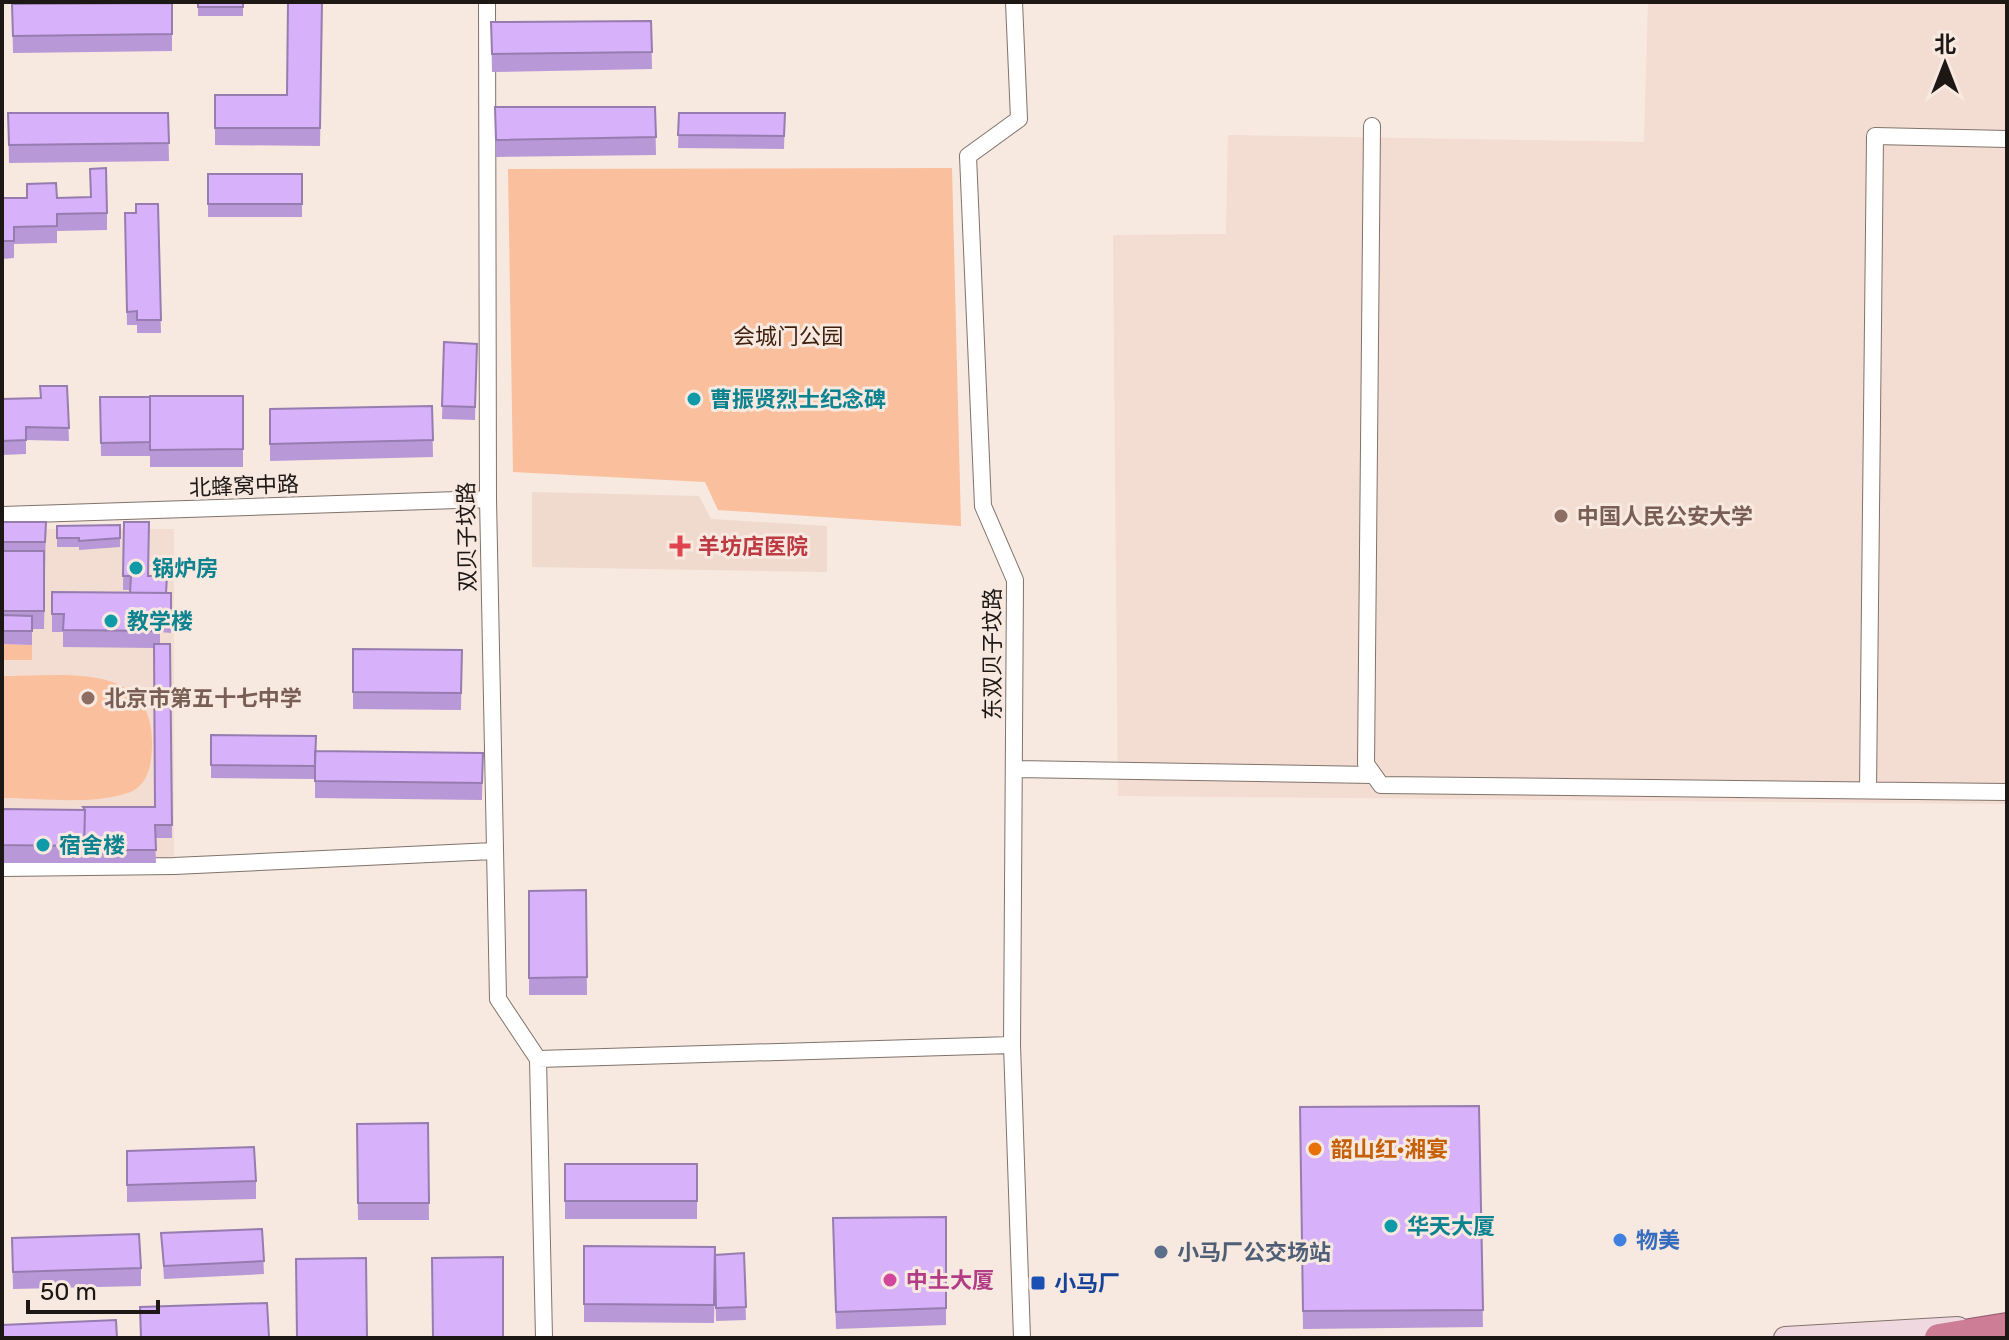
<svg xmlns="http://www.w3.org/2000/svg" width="2009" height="1340" font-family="Rubik,'Noto Sans SC',sans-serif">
<rect width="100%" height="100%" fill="#f7e8e0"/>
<!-- built -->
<path fill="#f0dacd" d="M532,492L699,496L711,519L827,526V572L532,567Z"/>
<!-- education -->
<path fill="#f3dcd1" d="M1648,2H2007V804L1118,796L1113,235L1226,234L1228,135L1644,142Z
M2,529H174V866L2,868Z"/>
<!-- green -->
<path fill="#fabf9d" d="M952,168L961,526L718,510L705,482L513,472L508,169Z
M2,644L32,645V660H2Z
M2,676C69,676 163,659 151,759C149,776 142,790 124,794C87,805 40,798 2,798Z"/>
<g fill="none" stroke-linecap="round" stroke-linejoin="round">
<!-- street casing -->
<g stroke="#80736b" stroke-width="18">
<path id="street" d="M487,2L488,499L498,999L538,1059
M1014,2L1019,119L968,156L983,506L1015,580L1012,1045L1022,1338
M1372,126L1366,764L1381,785L2007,792
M2,515L488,499
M1014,769L1374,775
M1868,790L1875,136L2007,139
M2,868L174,866L493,851
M544,1338L538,1059L1012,1045"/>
</g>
<!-- secondary casing -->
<g stroke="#80736b" stroke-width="24">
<path id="secondary" d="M1785,1338L1958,1328"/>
</g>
<!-- highway casing -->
<g stroke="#905a69" stroke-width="30">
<path id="highway" d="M1939,1338L2007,1327"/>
</g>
<!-- street -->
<use href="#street" stroke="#fff" stroke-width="16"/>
<!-- secondary -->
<use href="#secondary" stroke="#f0d8e0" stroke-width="22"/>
<!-- highway -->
<use href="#highway" stroke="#ce7d96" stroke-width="28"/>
</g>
<!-- wall -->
<path fill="#b998d7" d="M198,2H243V16H198Z
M322,2L320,146L215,145V95H287Z
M172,3V51L13,53L12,4Z
M651,21L652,69L492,72L491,22Z
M495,107H655L656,155L496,157Z
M8,113H168L169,161L9,163Z
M679,113H785L784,149L678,148Z
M208,174H302V217H208Z
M2,198L107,213V230L57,231V243L14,244V258L2,259Z
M158,204L161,333H137V325H127L125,213H136Z
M444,342L477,344L475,420L442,419Z
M40,386H67L69,441L26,440V454L2,455V399L40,398Z
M243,396V467H150V456H101L100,397Z
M432,406L433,457L270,461V409Z
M2,522H46L44,629H32V645L2,644Z
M124,522L148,576L167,593H171V633L160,632V644H170L172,838H155L156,863H2V809L83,810L155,807L154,648L63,647V632H52V592L130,593V590H123Z
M120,525V547L79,550V547H57V526Z
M353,649L462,650L461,710L353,709Z
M211,735L316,751L483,753L482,800L315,798V779L211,778Z
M586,890L587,995H529V891Z
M1479,1106L1483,1327L1303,1329L1300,1107Z
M428,1123L429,1220H358L357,1124Z
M127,1151L256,1181V1199L127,1202Z
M565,1164H697V1219H565Z
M946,1217V1325L836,1329L833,1236Z
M262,1229L264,1274L164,1279L161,1233Z
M12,1238L141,1268V1286L13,1289Z
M584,1246L715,1255L744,1253L746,1320L716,1321L715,1273L714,1323L584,1322Z
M503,1257V1338H433L432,1258Z"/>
<!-- building -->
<path fill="#d7b1fa" stroke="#967caf" stroke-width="2" d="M198,2H243V7H198Z
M288,2H322L320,128H215V95H287Z
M172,3V34L13,36L12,4Z
M651,21L652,52L492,54L491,22Z
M495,107H655L656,137L496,140Z
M8,113H168L169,143L9,145Z
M679,113H785L784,136L678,135Z
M106,168L107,213L57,214V226L14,227V241H2V198H27V184L56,183L57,198L91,197L90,169Z
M208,174H302V204H208Z
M136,204H158L161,320H137V311L127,312L125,213H136Z
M444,342L477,344L475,407L442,406Z
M40,386H67L69,428L26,427V440L2,441V399L41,398Z
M150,396H243V449L150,450Z
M100,397H150V442L101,443Z
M432,406L433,440L270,444V409Z
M2,522H46L45,542H2Z
M124,522H149L148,576H167L166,593H130L131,576H123Z
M120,525V538L79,541V538H57V526Z
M2,551H44V611H2Z
M52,592L171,593V615H160V631L63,630L64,614H52Z
M2,615L32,616V631H2Z
M154,644H170L172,825H155L156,850H84L85,810L83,807H155Z
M353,649L462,650L461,693L353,692Z
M211,735L316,736L315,766L211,765Z
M315,751L483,753L482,783L315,781Z
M2,809L85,810L84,846L2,845Z
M586,890L587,977L529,978V891Z
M1479,1106L1483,1310L1303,1311L1300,1107Z
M428,1123L429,1203H358L357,1124Z
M254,1147L256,1181L127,1185V1151Z
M565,1164H697V1201H565Z
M946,1217V1308L836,1312L833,1218Z
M262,1229L264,1261L164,1266L161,1233Z
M139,1234L141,1268L13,1272L12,1238Z
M584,1246L715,1247L714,1305L584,1304Z
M744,1253L746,1307L716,1308L715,1255Z
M503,1257V1337H433L432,1258Z
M366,1258L367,1338H297L296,1259Z
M267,1303L269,1337L141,1338L140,1307Z
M116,1320L117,1338H2V1325Z"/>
<!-- markers -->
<g fill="#0f9aa8" stroke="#f7e8e0" stroke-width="3">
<circle cx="694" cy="399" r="8"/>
<circle cx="136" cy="568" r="8"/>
<circle cx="111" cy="621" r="8"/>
<circle cx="43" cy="845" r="8"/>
<circle cx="1391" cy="1226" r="8"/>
</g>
<g fill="#8d6e63" stroke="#f7e8e0" stroke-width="3">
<circle cx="1561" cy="516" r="8"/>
<circle cx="88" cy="698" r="8"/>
</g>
<path fill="#e0444e" stroke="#f7e8e0" stroke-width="3" d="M676 534h8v8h8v8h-8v8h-8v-8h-8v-8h8z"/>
<circle fill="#e8710a" stroke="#f7e8e0" stroke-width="3" cx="1315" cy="1149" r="8"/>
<circle fill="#3f7fe0" stroke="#f7e8e0" stroke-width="3" cx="1620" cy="1240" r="8"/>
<circle fill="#5c6f8a" stroke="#f7e8e0" stroke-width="3" cx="1161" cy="1252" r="8"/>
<circle fill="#d1479c" stroke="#f7e8e0" stroke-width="3" cx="890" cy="1280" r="8"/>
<rect fill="#1a4fb4" stroke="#f7e8e0" stroke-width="3" x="1030" y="1275" width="16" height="16" rx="4"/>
<g text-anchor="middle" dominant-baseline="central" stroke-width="6" stroke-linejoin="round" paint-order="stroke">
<!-- park labels -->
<g font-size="22" fill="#3e210d" stroke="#f7e8e0">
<text x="788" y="336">会城门公园</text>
</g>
<!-- culture labels -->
<g font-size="22" font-weight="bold" fill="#0d838f" stroke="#f7e8e0" text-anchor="start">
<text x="710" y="399">曹振贤烈士纪念碑</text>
<text x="152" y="568">锅炉房</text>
<text x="127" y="621">教学楼</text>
<text x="59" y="845">宿舍楼</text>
<text x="1407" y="1226">华天大厦</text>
</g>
<!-- street labels -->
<g font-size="22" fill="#1d1815" stroke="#f7e8e0">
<text transform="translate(244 486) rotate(-2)">北蜂窝中路</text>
<text transform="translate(467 537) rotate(-91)">双贝子坟路</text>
<text transform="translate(992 654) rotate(-90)">东双贝子坟路</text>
</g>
<!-- education labels -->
<g font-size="22" font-weight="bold" fill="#785e54" stroke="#f7e8e0" text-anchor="start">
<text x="1577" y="516">中国人民公安大学</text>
<text x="104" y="698">北京市第五十七中学</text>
</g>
<!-- health labels -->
<g font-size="22" font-weight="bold" fill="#be3a42" stroke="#f7e8e0" text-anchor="start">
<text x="698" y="546">羊坊店医院</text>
</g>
<!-- food labels -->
<g font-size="22" font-weight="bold" fill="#c56008" stroke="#f7e8e0" text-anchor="start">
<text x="1331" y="1149">韶山红·湘宴</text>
</g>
<!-- shop labels -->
<g font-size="22" font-weight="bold" fill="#366cbe" stroke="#f7e8e0" text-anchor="start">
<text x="1636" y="1240">物美</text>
</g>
<!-- service labels -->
<g font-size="22" font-weight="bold" fill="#4e5e75" stroke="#f7e8e0" text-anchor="start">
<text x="1177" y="1252">小马厂公交场站</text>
</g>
<!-- hotel labels -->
<g font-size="22" font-weight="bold" fill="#b23c85" stroke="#f7e8e0" text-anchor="start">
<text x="906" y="1280">中土大厦</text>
</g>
<!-- transit labels -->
<g font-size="22" font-weight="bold" fill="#164399" stroke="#f7e8e0" text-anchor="start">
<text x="1054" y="1283">小马厂</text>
</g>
</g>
<!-- border -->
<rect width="2009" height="1340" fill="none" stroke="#1d1815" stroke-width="8"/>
<!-- north arrow -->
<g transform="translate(1945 64)" stroke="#f7e8e0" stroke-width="6" paint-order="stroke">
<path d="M0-6L14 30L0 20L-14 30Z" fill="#1d1815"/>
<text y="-12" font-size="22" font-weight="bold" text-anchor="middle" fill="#1d1815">北</text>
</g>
<!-- scale -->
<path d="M28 1300v12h130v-12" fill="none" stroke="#1d1815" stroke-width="4"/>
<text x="40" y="1300" font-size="24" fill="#1d1815" stroke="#f7e8e0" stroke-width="6" paint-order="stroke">50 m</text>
</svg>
